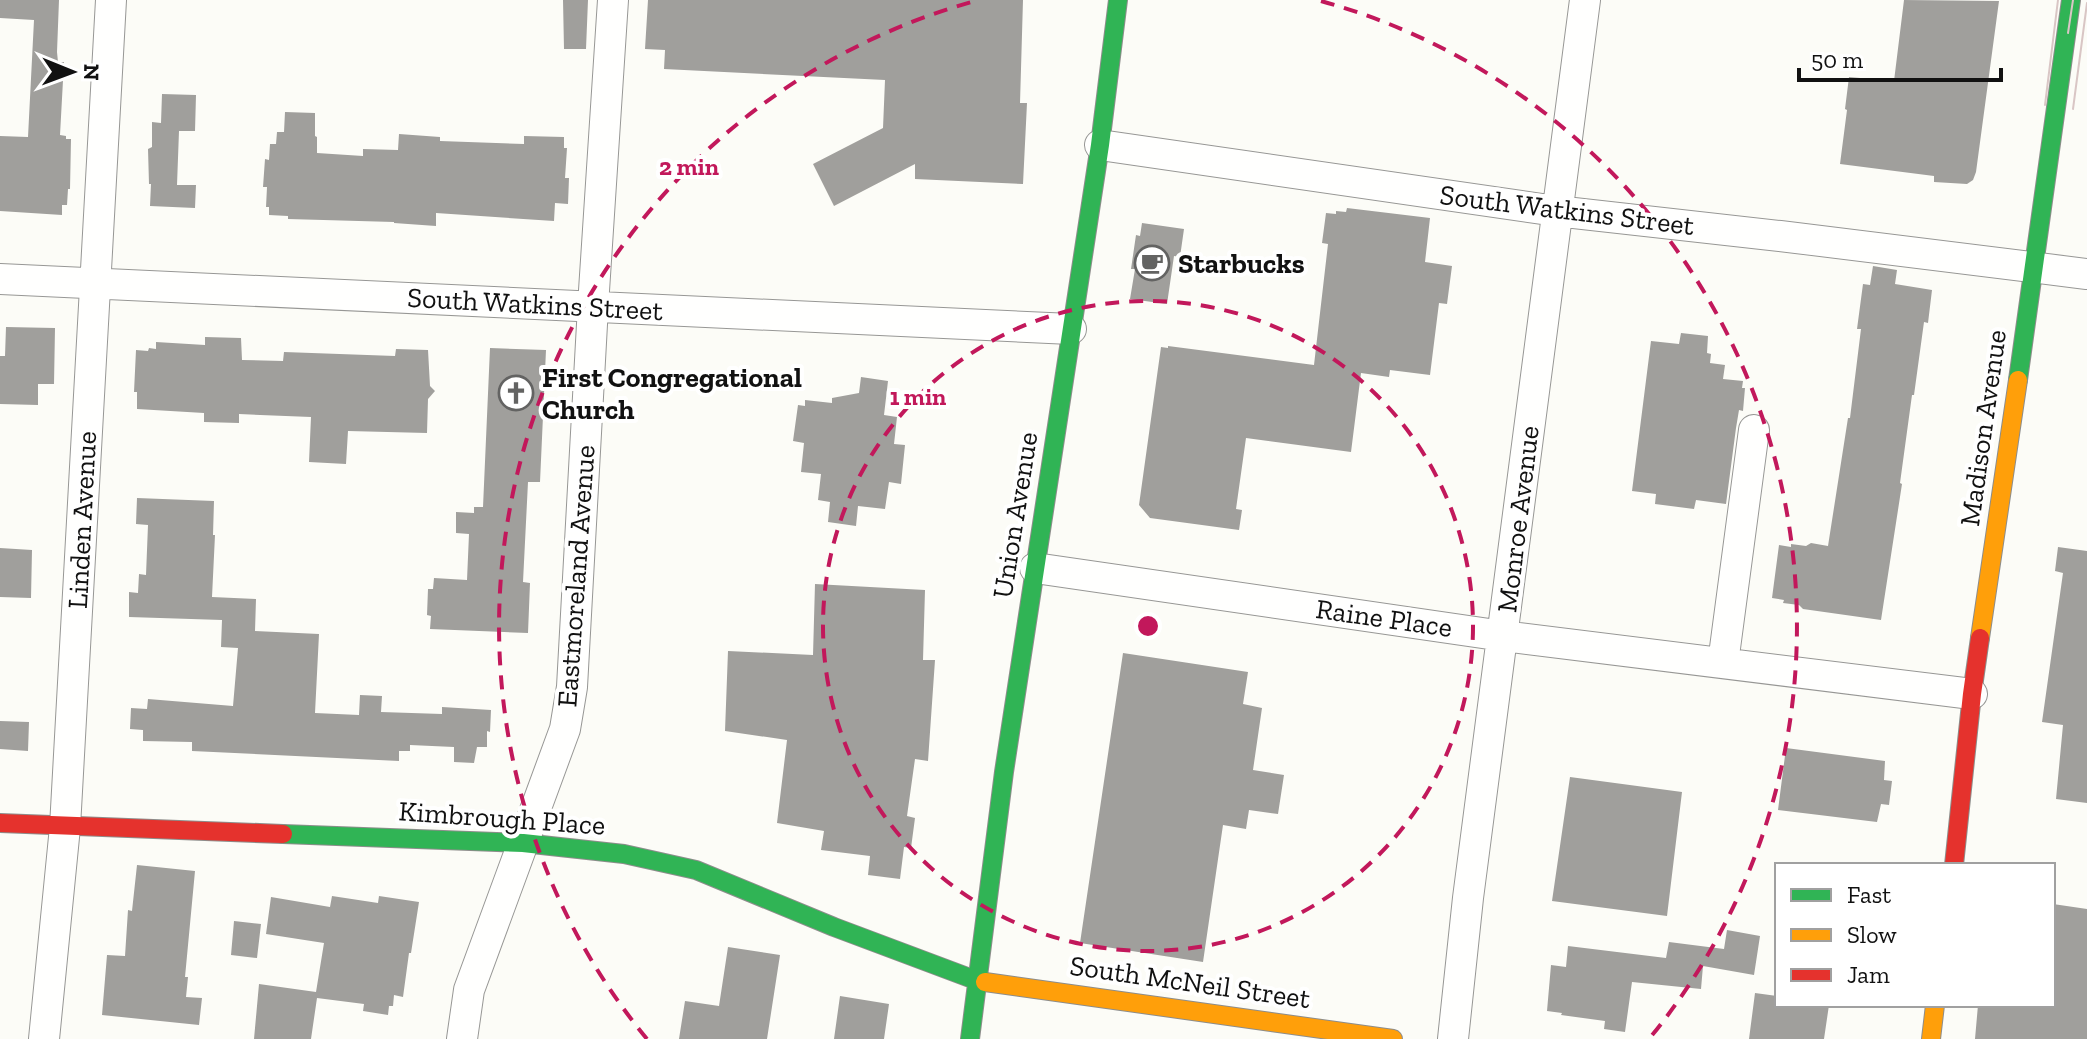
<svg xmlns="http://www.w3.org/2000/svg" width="2087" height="1039" font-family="'Zilla Slab',serif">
<rect width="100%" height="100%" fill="#fcfcf7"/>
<!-- building -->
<path fill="#a09f9c" d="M0,0H59L57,52L58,62H64L60,135L66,136V139H71L70,189H68L67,205H62V215L0,211V136L28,137L34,20L0,18Z
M563,0H588L586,49H564Z
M648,0H1023L1020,103H1027L1023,184L915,179V164L834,206L813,164L883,128L885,80L664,69L665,50L645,49Z
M1904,0L1999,1L1976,172L1973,180L1967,184L1934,182V176L1840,164L1847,110L1845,109L1849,77L1894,81Z
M162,94L196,95L195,131H179L177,185H196L195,208L150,206L151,184H149L148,149L152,147V122L161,123Z
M285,112L315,113V136L317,137V153L363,156V149L398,150L399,134L440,137V141L524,144V136L564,137V148H567L565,178H569L568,204L555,203L554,221L436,213V226L394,223V222L288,219V216L269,215V207H266L267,187H263L265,159L269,160L270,144H276L277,132H284Z
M1347,208L1430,218L1425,262L1452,266L1447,304L1439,303L1430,375L1390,370L1389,377L1361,373L1351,452L1246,438L1236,509L1242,510L1239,530L1150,518L1139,505L1161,347L1168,348V346L1314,365L1328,244L1322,243L1326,213L1336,214V211L1346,212Z
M1142,223L1184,229L1180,257L1174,256L1167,304L1130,299L1135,269H1131L1136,235L1140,236Z
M1873,266L1897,270L1895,284L1932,290L1928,323L1924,322L1914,395H1912L1900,483L1902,484L1881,620L1803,609L1799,605L1783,603L1784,600L1772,598L1779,545L1791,547V544L1806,546L1811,543L1828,546L1848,418H1850L1861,329H1857L1863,284L1870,285Z
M6,327L55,328L54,384H38V405L0,404V356H5Z
M1681,333L1708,336L1707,353L1711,354L1710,363L1725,365L1723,379L1743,381L1742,388H1745L1743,411L1739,410L1736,428L1726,504L1696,500L1694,509L1655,504L1656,494L1632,491L1651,341L1679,344Z
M205,337L241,338L242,360L283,361L284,352L395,356L396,349L428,350L430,386L435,391L428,399L427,433L348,431L346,464L309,462L311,417L239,414V423L204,422V413L137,409V392H134L136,350L148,351L149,348L156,349V342L205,345Z
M490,348L546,350L540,482H528L523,582L530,583L528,633L430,629L431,616L427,615L428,589H433L434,578L467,580L469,534L456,533V512L474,513V507H483Z
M861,377L888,381L884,415L897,417L894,444L905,445L901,484L889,482L885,509L858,506L856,526L828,522L830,502L818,500L821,474L801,472L804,443L793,441L798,405L805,406V400L832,403V398L859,393Z
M137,498L214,501L213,535H215L212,597L256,599L255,631L319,634L315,713L359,715L360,695L382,696L381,712L442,714V707L491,710L490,732L487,731V747H477L474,763L454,762V747L410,745V751H399V761L192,751V742L143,741V730L130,729L131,708L147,709L148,699L233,706L238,648L221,647L222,620L129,617V592L138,593L139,574L146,575L148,525L136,524Z
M2058,547L2087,551V803L2056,799L2063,725L2042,722L2063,573L2055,571Z
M0,548L32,550L31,598L0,597Z
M815,584L925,590L923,660H935L928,761L915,759L907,816L915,818L911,848L904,847L900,879L868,875L870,856L821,850L824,831L777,823L787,740L725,731L728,651L813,655Z
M1123,653L1248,672L1243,704L1262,708L1253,770L1284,775L1278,814L1249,810L1246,829L1223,825L1203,962L1080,943Z
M0,721L29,722L28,751L0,749Z
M1786,748L1885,761L1884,780L1892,781L1889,805L1881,804L1877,822L1778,810Z
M1570,777L1682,792L1667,916L1552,901Z
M137,865L195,871L185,977H188L186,997L202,998L199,1025L102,1015L107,955L125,956L128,910L132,911Z
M332,896L378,903L379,896L419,902L411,953H409L403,997L394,995L393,1006H389L388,1015L363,1011L364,1004L317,998L311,1039H254L259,984L316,992L324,943L266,934L271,897L330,907Z
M2053,904L2087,909V1039H1975L1978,1005H2053Z
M234,921L261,924L257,958L231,955Z
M1727,930L1760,936L1754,975L1703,966L1701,989L1632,982L1625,1032L1604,1029L1605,1021L1561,1015L1562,1013L1547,1011L1551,965L1566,967L1568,946L1666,958L1669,942L1724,949Z
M728,947L780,955L767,1039H679L685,1001L719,1006Z
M1755,993L1777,996V1005H1829L1824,1039H1749Z
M840,996L889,1004L884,1039H834Z"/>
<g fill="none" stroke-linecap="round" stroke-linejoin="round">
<!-- street casing -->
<g stroke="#979795" stroke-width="32">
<path id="street" d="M1100,145L1556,211L1780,236L2087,274
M0,279L1071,329
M1035,568L1503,636L1972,694
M1723,663L1754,430
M44,1039L65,827L111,0
M462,1039L469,990L565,729L572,687L593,306L613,0
M1453,1039L1468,898L1585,0"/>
</g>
<!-- fast casing -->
<g stroke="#8d8d8b" stroke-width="20">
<path id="fast" d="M2018,380L2071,0
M283,834L523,843L624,854L696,870L834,927L978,981L985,982
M970,1039L1004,772L1100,145L1118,0"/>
</g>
<!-- slow casing -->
<g stroke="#8d8d8b" stroke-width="20">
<path id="slow" d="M1980,638L2018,380
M985,982L1393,1039
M1931,1039L1935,1005"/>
</g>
<!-- jam casing -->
<g stroke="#8d8d8b" stroke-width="20">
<path id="jam" d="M0,823L283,834
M1954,865L1972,694L1980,638"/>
</g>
<!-- street -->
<use href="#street" stroke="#fffffe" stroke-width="30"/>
<!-- fast -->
<use href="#fast" stroke="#30b455" stroke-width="18"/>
<!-- slow -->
<use href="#slow" stroke="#ff9f0a" stroke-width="18"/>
<!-- jam -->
<use href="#jam" stroke="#e5322d" stroke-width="18"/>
<!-- tram -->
<path stroke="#d9c6c5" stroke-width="2" d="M2068,33L2073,0
M2045,105L2058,0
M2073,109L2087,3"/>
</g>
<!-- distance rings -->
<g fill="none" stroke="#c2185b" stroke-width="4" stroke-dasharray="14 10">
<circle cx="1148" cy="626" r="325"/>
<path d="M647 1039A649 649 0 0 1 975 1M1321 1A649 649 0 0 1 1649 1039"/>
</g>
<!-- icons -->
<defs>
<g id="cafe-ring" transform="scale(1.8)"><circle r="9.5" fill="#fff" stroke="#636362" stroke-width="1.5"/><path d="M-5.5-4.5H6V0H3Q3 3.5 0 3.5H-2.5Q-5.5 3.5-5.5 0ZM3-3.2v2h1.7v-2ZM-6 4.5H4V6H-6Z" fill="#636362"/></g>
<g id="church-ring" transform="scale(1.8)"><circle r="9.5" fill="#fff" stroke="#636362" stroke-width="1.5"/><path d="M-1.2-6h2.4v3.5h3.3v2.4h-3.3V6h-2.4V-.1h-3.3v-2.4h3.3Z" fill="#636362"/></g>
</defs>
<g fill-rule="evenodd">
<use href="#cafe-ring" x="1152" y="263"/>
<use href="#church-ring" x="516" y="393"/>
</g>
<g text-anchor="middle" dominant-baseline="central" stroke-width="8" stroke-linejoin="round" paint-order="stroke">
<!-- street labels -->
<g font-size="28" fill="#111" stroke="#fff">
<text transform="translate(1567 210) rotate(7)">South Watkins Street</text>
<text transform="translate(535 304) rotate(3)">South Watkins Street</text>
<text transform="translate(1983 428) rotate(-82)">Madison Avenue</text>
<text transform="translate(1015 515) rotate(-81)">Union Avenue</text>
<text transform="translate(1518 519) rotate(-83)">Monroe Avenue</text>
<text transform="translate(82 520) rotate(-87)">Linden Avenue</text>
<text transform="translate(576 576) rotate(-86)">Eastmoreland Avenue</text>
<text transform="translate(1384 618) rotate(8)">Raine Place</text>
<text transform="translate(502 818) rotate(4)">Kimbrough Place</text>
<text transform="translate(1190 982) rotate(8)">South McNeil Street</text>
</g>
<!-- poi labels -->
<g font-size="28" font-weight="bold" fill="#111" stroke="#fff" text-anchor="start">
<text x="1178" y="263">Starbucks</text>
<text x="542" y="377">First Congregational<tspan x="542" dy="32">Church</tspan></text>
</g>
</g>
<circle cx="1148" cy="626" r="12" fill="#c2185b" stroke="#fff" stroke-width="4"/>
<g font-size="24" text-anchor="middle" font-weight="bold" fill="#c2185b" stroke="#fff" stroke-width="8" stroke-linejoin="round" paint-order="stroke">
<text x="689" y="175">2 min</text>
<text x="918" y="405">1 min</text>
</g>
<!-- legend -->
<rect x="1775" y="863" width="280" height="144" fill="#ffffff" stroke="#a0a0a0" stroke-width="2"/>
<rect x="1791" y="889" width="40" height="12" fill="#30b455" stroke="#a0a0a0" stroke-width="2"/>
<text x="1847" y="903" font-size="24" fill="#111111">Fast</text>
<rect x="1791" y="929" width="40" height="12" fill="#ff9f0a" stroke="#a0a0a0" stroke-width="2"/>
<text x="1847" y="943" font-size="24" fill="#111111">Slow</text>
<rect x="1791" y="969" width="40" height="12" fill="#e5322d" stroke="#a0a0a0" stroke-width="2"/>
<text x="1847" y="983" font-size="24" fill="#111111">Jam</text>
<!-- north arrow -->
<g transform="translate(72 72) rotate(91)" stroke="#ffffff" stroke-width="6" paint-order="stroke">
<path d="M0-6L14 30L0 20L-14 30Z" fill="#111111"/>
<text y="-12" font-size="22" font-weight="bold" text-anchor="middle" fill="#111111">N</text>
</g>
<!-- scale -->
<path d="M1799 68v12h202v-12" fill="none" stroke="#111111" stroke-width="4"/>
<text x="1811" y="68" font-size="24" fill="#111111" stroke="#ffffff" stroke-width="6" paint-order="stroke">50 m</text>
</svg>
